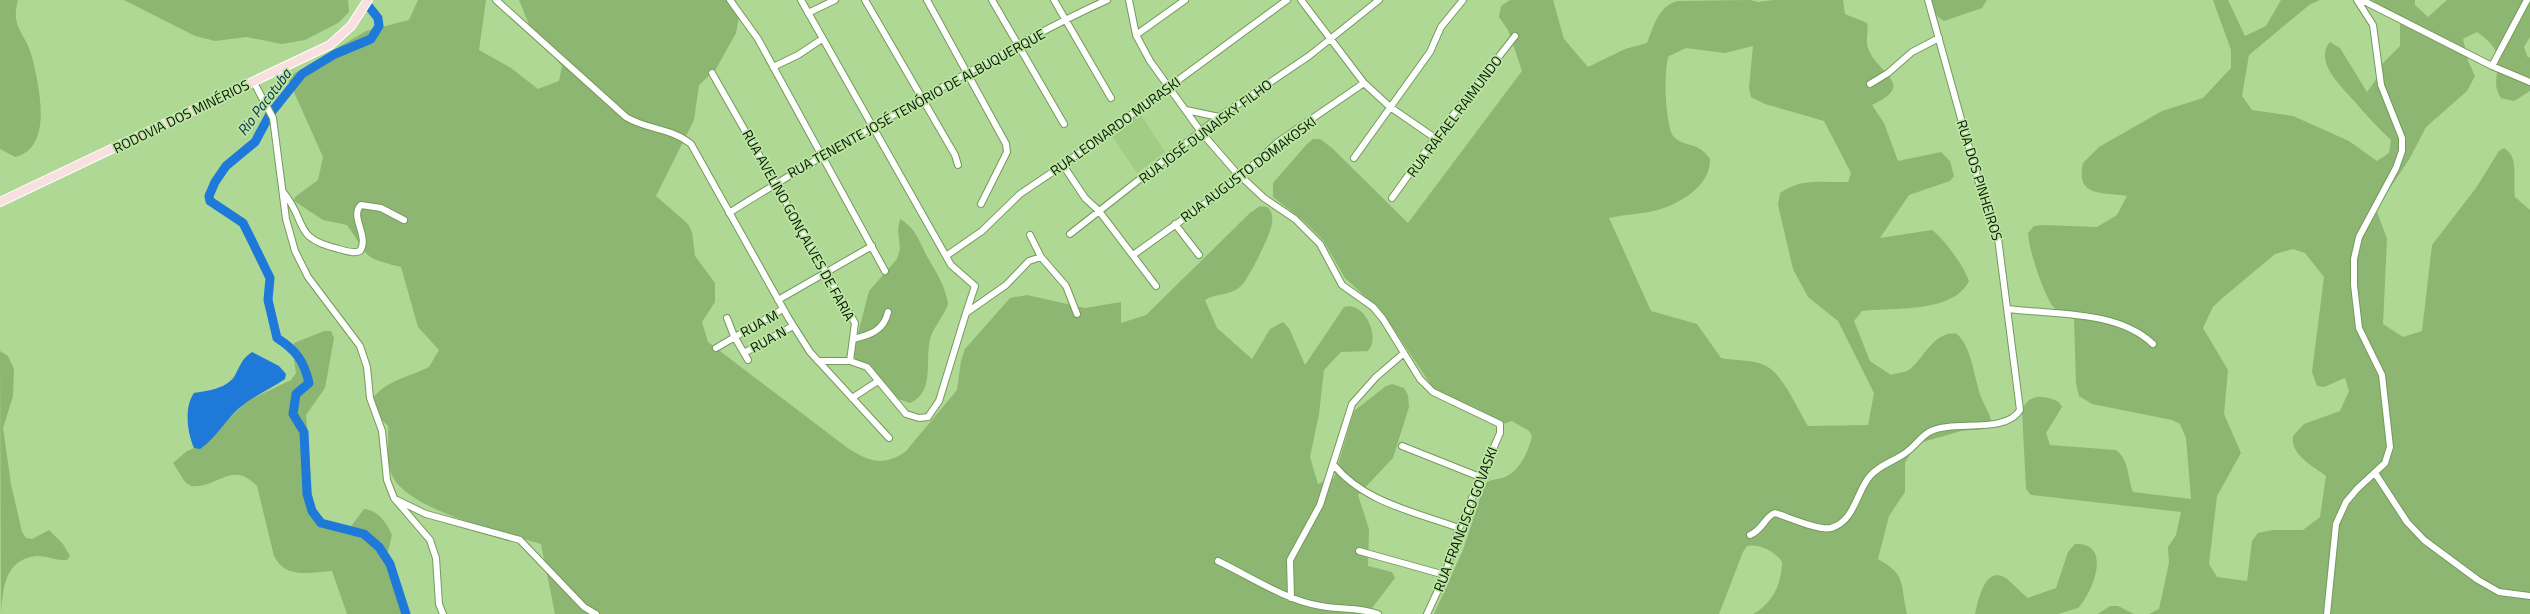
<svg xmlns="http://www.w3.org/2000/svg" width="2530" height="614" font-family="'Titillium Web',sans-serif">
<rect width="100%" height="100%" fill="#afd895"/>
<!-- built -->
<path fill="#a1ce84" d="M1140,113L1165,152L1137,173L1111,135Z"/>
<!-- green -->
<path fill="#8cb672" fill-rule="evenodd" d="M0,0H18C10,28 26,33 32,57C39,86 54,148 15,157L0,149Z
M124,0H348L349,12L338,23L305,40L282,44L246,37L215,41L195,36Z
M418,0H486L479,50L511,68L538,89L559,81L562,66L532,32L519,0H733L739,17L736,33L716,69L699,85L694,120L656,196L688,224L692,232L695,256L715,283V302L702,322L708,342L845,446C866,461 884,468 906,451L957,390L961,361L965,349L1010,298L1027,295L1085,308L1121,302V323L1146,315L1250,213L1260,206L1267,207C1272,211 1273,217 1272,223C1272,232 1248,280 1241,286C1230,296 1216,293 1205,300L1217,328L1252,359L1270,329L1283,322L1289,328L1305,365L1344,307C1364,300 1381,337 1368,351L1341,352L1324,370L1319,414L1310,457L1318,484L1334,478L1354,411L1386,386L1392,384L1404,388L1408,395L1409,407L1393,458L1358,495L1369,529L1368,566L1392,572L1395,578L1372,608L1373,614H555L541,544C506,533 406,510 392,475C386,461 389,441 388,426L375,413L373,398C387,380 409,377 429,367L439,350L418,327L401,267C360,257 370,257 347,225L323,220L294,201L295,197L318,180L323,157L289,81L290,76L366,31L409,20Z
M1510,0H1553L1564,39L1588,67L1625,49L1647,43C1654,26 1658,6 1678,1L1750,0L1759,2L1773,0H1843L1845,14L1867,23C1869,31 1865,40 1868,48C1877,74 1918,84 1872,105L1884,123L1898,161L1941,152L1950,161L1954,176L1950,181L1909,195L1880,238L1932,230C1944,239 1964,266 1969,281C1953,314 1892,307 1862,311L1854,321L1870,361L1891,375C1896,373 1904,373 1909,370C1924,359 1934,330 1957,334C1972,347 1974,378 1981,397C1984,405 1989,412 1991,420L1987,426L1981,429L1961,431L1916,444L1905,463V492L1889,516L1878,559C1907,575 1900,584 1907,614H1753C1772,604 1782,584 1782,562C1776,552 1759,543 1747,546L1743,552L1719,614H1434L1463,550L1482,492L1487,482C1493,479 1499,479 1505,477C1520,471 1529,450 1532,436L1529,431L1512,421L1503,424L1435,391L1383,313L1345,278L1323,240L1305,222L1273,197V183L1307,144L1313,139H1320L1332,148L1408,223L1522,71L1508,30L1499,17L1501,6ZM1753,46L1749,88L1751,97L1765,104L1824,121L1851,173L1848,182C1823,183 1803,177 1780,193L1778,205L1793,269L1808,297L1838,321L1874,393L1868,425L1808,426C1797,408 1782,372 1764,365C1750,359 1735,361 1721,358L1697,324L1651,311L1609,218C1626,214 1645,214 1661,209C1683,202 1711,184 1710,159C1697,140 1687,149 1674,137C1665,129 1663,66 1669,56L1686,48L1725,53Z
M1928,0H1987L1982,8L1944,21L1934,14Z
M2213,0H2228L2245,36L2266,26L2281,0H2320L2309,5L2249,55L2242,96L2252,110L2293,116L2349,141L2377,161L2389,153L2391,140C2378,128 2367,116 2355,102C2343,88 2313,62 2330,42L2340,48L2367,92L2375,81L2382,64L2400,46V18L2372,0H2415V5L2428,17L2447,0H2530V37L2524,47L2528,58L2530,57V91L2514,101L2501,98C2485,75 2517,59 2477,32L2463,39L2468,61L2475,76L2467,91L2426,127L2410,158L2376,209L2387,239L2383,324L2403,337L2422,331L2432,245L2476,188L2499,151L2504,148C2520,157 2512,181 2515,197L2530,210V614H2149L2159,609L2169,563L2168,547L2176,535L2181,512L2031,495L2026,489L2022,410C2029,393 2044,395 2059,402L2062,407L2046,433L2050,445L2116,450C2130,461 2127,477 2133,492L2191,499L2186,438L2180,424L2172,420L2092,404L2079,396L2076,383L2074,319C2065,316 2057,312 2051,304C2042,288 2029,251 2028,233L2034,226L2042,225L2097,227L2117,215L2127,196C2103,192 2075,198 2083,163L2099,147L2162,111L2203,98L2231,68V50ZM2293,249L2305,253L2324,277L2312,372L2317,386L2324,387L2345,378L2349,391L2340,411L2304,424L2293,436C2290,455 2313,466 2326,476L2320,517L2303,530H2273L2258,533L2252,541L2247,581L2217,577L2209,564L2217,496L2241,453L2224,414L2228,370L2203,328L2213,307L2219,301L2275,254Z
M900,219C917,229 919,242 928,258C937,274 945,285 948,304C944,316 934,326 930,339C925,359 935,393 910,403L895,398L855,359L853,353L869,291L897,259L900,249L898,229Z
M324,331H331L334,338L325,388L306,415L313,506L332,529H349L364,509C378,510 387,523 392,535L386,560L407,614H347L332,571C310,572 286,580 274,556L257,486C232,459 217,489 191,486L185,482L173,463L187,451L202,445L247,401L291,380L296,373L293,353L294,343Z
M0,351L8,356L14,369L13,396L3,428L11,484L22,532L26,538L32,539L49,530L63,544L70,556L67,560C56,561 46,555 36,556C4,560 3,589 1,614Z
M2075,544C2113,542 2093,592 2078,608L2058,614H1975C1978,602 1984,567 2004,577C2012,582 2020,592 2028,598L2056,588L2068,552Z
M2110,606H2118L2134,614H2098Z"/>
<!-- water -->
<path fill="#1f79d8" d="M252,352L279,366L286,374L285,379C269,390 253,396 238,409C224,422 216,438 200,449L194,448C187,432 184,407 194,393C207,391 225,389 234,377C240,367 241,359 252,352Z"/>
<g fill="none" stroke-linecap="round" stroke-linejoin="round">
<!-- river -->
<path stroke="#1f79d8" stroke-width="9" d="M367,0L366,3L378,18L379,26L371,39L335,54L302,74L270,114L255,142L226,166L215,182L209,196L210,201L243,223L252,241L270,278L268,300L277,338C296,350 304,361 309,383L296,394L293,414L304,432L307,494L312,511L321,523L364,534L379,547L390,564L406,614"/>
<!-- minor casing -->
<g stroke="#749a5a" stroke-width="8">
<path id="minor" d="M496,0L626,117C647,130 672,128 691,144L789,319L810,352L889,438
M730,0L758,39L885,271
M801,0L951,265L975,286L966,313
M865,0L955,155L958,165
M927,0L1006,144L1007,152L981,204
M992,0L1064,124
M1054,0L1111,98
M1129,0L1136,35L1150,61L1201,132L1234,170L1264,198L1295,219L1320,244L1342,285L1373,307L1383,319L1420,379L1433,392L1500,424V433L1459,528L1445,575L1427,614
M1301,0L1364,83L1390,107L1435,138
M2362,0L2492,66L2530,82
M808,13L835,0
M1136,35L1185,0
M2492,66L2527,0
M773,67L798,55L822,39
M712,73L855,323L850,361
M253,81L273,118L286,219L295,251L308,277L360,346L367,367L370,398L382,431L387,480L394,498L430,540L436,558L439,604L443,614
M1870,84L1888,73L1912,52L1939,38
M1186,110L1219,117
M1354,158L1430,52L1441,27L1463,0
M1063,165L1085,198L1099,211L1156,286
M284,193C308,223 292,238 339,249C346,251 354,254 360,251C370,237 349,216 361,205L381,208L404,220
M1392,198L1435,138L1515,36
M729,213C793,172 859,135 925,97C985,63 1045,28 1107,0
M1175,224L1199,255
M1070,234L1219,117L1309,56L1379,0
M1030,235L1041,257L1066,286L1077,314
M1133,255L1210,200L1240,177L1278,142L1364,83
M946,256L982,231L1020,194L1063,165L1287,0
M778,300L872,246
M2008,309C2055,315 2117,310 2153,344
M727,318L734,336L748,360
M853,339C871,335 884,330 888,312
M716,348L783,309
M744,353L793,326
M818,361H850L867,367L906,414L919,418L928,417L939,401L966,313L1006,285L1029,261L1041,257
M852,398L878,381
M1402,446L1480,477
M1333,464C1363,502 1415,512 1459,528
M2375,473L2407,522L2424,540L2478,580L2499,592L2530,596
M397,500L426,514L520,540L584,607L596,614
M1750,535C1763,530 1765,516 1775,513C1788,517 1819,531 1831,528C1855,521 1856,492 1870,476C1880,464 1896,461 1908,451C1916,445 1922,435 1931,431C1953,420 2006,434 2020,410L1997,230L1978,180L1928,0
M1359,551L1445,575
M1218,561C1251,577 1285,600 1321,606C1341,610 1358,607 1378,614
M1291,598L1290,560L1320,505L1352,404L1376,377L1404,353
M2327,614L2336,524L2346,502L2357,489L2385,463L2390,447L2382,375L2359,328L2354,285V259L2359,237L2396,168L2402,151V138L2381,85L2373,25L2357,0"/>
</g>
<!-- major casing -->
<g stroke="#fff" stroke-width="10">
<path id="major" d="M0,202L330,45L351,26L368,0"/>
</g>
<!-- minor -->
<use href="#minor" stroke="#fff" stroke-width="6"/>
<!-- major -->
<use href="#major" stroke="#fadfe1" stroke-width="8"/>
</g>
<g text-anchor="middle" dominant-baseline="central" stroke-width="3.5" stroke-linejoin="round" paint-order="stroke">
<!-- street labels -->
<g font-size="14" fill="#051300" stroke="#bce5a2">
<text transform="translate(916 103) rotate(-29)">RUA TENENTE JOSÉ TENÓRIO DE ALBUQUERQUE</text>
<text transform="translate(181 116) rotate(-26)">RODOVIA DOS MINÉRIOS</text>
<text transform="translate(1454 116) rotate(-53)">RUA RAFAEL RAIMUNDO</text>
<text transform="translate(1115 126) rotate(-36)">RUA LEONARDO MURASKI</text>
<text transform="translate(1205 131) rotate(-37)">RUA JOSÉ DUNAISKY FILHO</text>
<text transform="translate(1248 169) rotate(-37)">RUA AUGUSTO DOMAKOSKI</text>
<text transform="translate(1980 180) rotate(73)">RUA DOS PINHEIROS</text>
<text transform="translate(799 225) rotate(61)">RUA AVELINO GONÇALVES DE FARIA</text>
<text transform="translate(759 323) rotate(-29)">RUA M</text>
<text transform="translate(768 339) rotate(-29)">RUA N</text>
<text transform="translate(1465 519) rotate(-69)">RUA FRANCISCO GOVASKI</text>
</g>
<!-- water labels -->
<g font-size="15" font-style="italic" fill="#0c2e53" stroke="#bce5a2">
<text transform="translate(264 102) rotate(-53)">Rio Pacotuba</text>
</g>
</g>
</svg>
